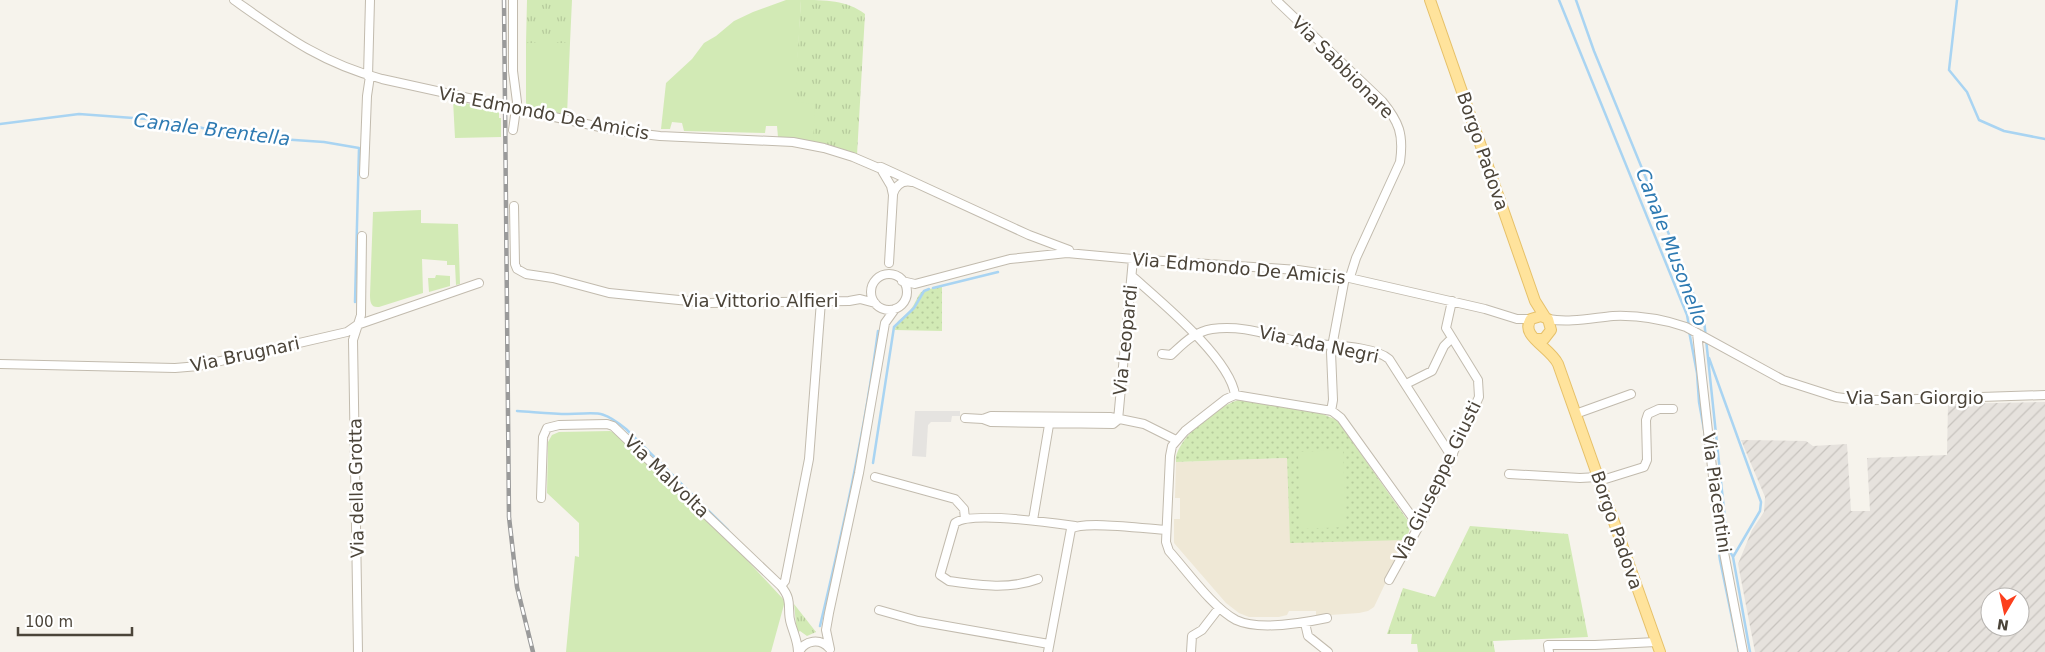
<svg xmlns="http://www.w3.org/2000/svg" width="2045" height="652" font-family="'DejaVu Sans',sans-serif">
<defs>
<pattern id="industrial-furrows" width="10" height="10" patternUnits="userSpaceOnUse" patternTransform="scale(1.25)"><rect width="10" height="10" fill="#e6e2dd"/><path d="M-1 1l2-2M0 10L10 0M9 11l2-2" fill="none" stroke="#c7c3be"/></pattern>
<pattern id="grass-tufts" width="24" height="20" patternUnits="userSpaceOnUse" patternTransform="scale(1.25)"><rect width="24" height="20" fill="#d2eab5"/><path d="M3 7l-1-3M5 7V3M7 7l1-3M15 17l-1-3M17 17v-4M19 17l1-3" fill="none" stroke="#b6ca9c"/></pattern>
<pattern id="park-dots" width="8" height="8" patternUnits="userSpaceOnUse" patternTransform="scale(1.25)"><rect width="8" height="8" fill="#d2eab5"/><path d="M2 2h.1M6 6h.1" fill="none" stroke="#b6ca9c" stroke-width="1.8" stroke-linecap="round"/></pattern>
</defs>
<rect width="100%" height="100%" fill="#f6f3ec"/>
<!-- industrial -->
<path fill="url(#industrial-furrows)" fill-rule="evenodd" d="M2045,402V652H1755L1738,564L1752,530L1764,512L1765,497L1741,440L1806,441L1813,446L1847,444L1851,511H1870L1867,458L1947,455L1948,404ZM1990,597H2020V627H1990Z"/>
<!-- education -->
<path fill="#efe8d6" d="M1287,458L1406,540L1374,607L1368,611L1359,613L1316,616V611H1289L1287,615L1279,617H1249L1239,613L1226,603L1174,543V519H1180V498H1175L1176,462Z"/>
<!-- grass -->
<path fill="url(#grass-tufts)" d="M527,0H572L570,43H526Z
M801,0C825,0 847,0 865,14L857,155L813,143L794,102Z
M1470,526L1568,534L1588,637L1493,641L1495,652H1418L1417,644H1411L1412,634H1387L1403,588L1435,597Z
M794,604L816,632L807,636L800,631L797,633Z"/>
<!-- park -->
<path fill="url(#park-dots)" d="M942,285V331L895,330C896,318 905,318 911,309C915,304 917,297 921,292Z
M1242,399L1320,413L1337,420L1411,525L1406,540L1290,543L1287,458L1176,462C1174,439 1221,403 1242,399Z"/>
<!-- garden -->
<path fill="#d2eab5" d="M786,0H801L795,102L815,104L813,143L778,137L777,126H766L765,133L684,131L682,123L672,122L670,129H661L666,83L692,59L704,43L716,36L734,21L753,12Z
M526,43H570L567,115L526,106Z
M453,100L499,111V118H501V137L455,138Z
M421,210V223L458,224L460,284L456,285L455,265H447V261L422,259L423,293L379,307C371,308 370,302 370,295L373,212Z
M436,275L450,276V286L429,292L428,278H435Z
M610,431L615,433L744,557L785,601L771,652H566L575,556L579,557V523L547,493L548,442L552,435L559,432Z
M1343,450L1346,527L1301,529L1298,452Z"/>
<!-- parking -->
<path fill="#e5e3e0" d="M915,411H960V416H952L951,422H931L928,425L926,457L912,456Z"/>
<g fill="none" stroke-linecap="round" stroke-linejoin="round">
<!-- stream -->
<path stroke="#a9d4f2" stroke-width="2.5" d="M1559,0L1687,315L1689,326
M1576,0L1594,51L1704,320L1728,548L1733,557L1750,652
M1957,0L1949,70L1967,92L1979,120L2004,131L2045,139
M0,124L79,114L174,121L235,136L324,142L359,148L355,302
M933,288L998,272
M1689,331L1697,373L1699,402L1705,435
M1709,358L1761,502L1760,511L1733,557
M517,411C534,412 551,414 568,414C598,414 600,408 626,429L728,530
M873,463L894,327L914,308L924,291L929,289
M1711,498L1720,560L1739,652
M820,626C843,529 865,431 878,331"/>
<!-- minor casing -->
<g stroke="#c2bbae" stroke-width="10">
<path id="minor" d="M234,0C284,35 321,63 382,79L618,131L660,136L793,142L824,148L853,157L881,169L891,186L893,195L889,263
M513,0V71L517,102L513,130
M1276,0L1382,101C1399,122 1404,134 1400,162L1356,258L1350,277
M368,76L370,0
M881,167L1029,235L1069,250
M364,174L367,96L370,76
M893,194C896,185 903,180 912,182
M514,206L515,264L517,269L526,274L553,278L609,293L709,303L849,301L860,299L875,303
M871 292a18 18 0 1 1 36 0a18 18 0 1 1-36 0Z
M1132,276C1160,301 1230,358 1235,395
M902,281L915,284L1010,259L1067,253L1133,259L1298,270L1345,277L1485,309L1517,319H1531
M1548,319C1569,323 1592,318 1613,316C1638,315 1662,319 1686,327L1783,380L1836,397L1859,400H1888L2045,395
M1697,333L1718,521L1743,652
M1162,354L1171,355C1184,343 1194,332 1212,329C1246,324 1275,338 1307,343C1329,346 1372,345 1389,359L1448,451L1453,454
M0,364L175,368L199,366L347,332L357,325L479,283
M1406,384L1432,371L1444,346L1451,339
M1331,411L1333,400L1331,352L1345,277
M1581,412L1631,394
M965,418L983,419L991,416L1110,417L1144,424L1176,440
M983,419L991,422L1113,424L1118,420
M1118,420L1133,259
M1509,474L1580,478L1598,477
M875,477L955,499L964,509L965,519
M1599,481L1644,467L1647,460L1646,420L1648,414L1659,409H1673
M541,498L543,437L547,428L559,425L607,424L613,426L781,586C794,602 786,608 791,624C794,634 798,642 798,652
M1033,520L1050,419
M1038,579C1009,590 978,585 949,581L940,575L955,523C970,511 1054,523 1075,526
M1389,580L1420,524L1479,397L1478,380L1446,328L1452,301
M781,586L785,581L809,459L821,301
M879,610L918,621L1049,644
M1327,618C1303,623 1259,631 1236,620C1213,608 1187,571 1169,551L1166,542L1170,456L1172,446L1185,431L1226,399L1235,395L1332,411L1341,418L1415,521L1420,524
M1305,623L1308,636L1328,652
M830,649L826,630L829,613L859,473L885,323L895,309
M358,652L353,340L361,315L362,236
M799,652C805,640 820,638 829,648
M1048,652L1071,529C1082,520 1148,529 1166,530
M1191,652L1192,636L1202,630L1219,608
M1549,652L1548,645H1595L1656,642"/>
</g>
<!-- major casing -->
<g stroke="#e6c16a" stroke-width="12">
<path id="major" d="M1430,0L1535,301L1545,317
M1536,339H1544L1551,330L1548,319L1541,316L1531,319C1519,336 1550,347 1558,364L1660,652"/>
</g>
<!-- minor -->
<use href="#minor" stroke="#fff" stroke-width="8"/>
<!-- major -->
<use href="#major" stroke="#ffe39c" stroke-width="10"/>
<!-- rail casing -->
<g stroke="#9a9a9a" stroke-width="4.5">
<path id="rail" d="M504,0L509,517L517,587L533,652"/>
</g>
<!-- rail -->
<use href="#rail" stroke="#fff" stroke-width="2.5" stroke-dasharray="8" stroke-linecap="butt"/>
</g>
<g text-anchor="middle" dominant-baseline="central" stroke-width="5" stroke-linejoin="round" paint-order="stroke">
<!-- street labels -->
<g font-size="18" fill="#4b4439" stroke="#fff">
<text transform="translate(1343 67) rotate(45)">Via Sabbionare</text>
<text transform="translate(544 113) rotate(11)">Via Edmondo De Amicis</text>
<text transform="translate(1483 151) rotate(71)">Borgo Padova</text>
<text transform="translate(1239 268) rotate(5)">Via Edmondo De Amicis</text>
<text x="760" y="300">Via Vittorio Alfieri</text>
<text transform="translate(1125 340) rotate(-84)">Via Leopardi</text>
<text transform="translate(1319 344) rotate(12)">Via Ada Negri</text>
<text transform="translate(245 354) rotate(-12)">Via Brugnari</text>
<text x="1915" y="397">Via San Giorgio</text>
<text transform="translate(667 476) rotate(44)">Via Malvolta</text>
<text transform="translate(1437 481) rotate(-64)">Via Giuseppe Giusti</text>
<text transform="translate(356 488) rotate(-91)">Via della Grotta</text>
<text transform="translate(1717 493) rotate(82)">Via Piacentini</text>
<text transform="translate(1617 530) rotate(71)">Borgo Padova</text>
</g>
<!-- water labels -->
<g font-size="19" font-style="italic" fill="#2e7ab2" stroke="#fff">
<text transform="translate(212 129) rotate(7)">Canale Brentella</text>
<text transform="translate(1672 247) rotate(69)">Canale Musonello</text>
</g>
</g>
<!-- north arrow -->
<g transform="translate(2005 612) rotate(189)"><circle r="24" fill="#ffffff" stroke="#b7b4b0"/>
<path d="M0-4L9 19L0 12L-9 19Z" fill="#fc3f1d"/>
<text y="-8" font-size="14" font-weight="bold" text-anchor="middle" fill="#4b4439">N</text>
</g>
<!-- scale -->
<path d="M18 627v8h114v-8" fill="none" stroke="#4b4439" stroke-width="2.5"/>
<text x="25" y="627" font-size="15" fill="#4b4439" stroke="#ffffff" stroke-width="4" paint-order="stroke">100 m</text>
</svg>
